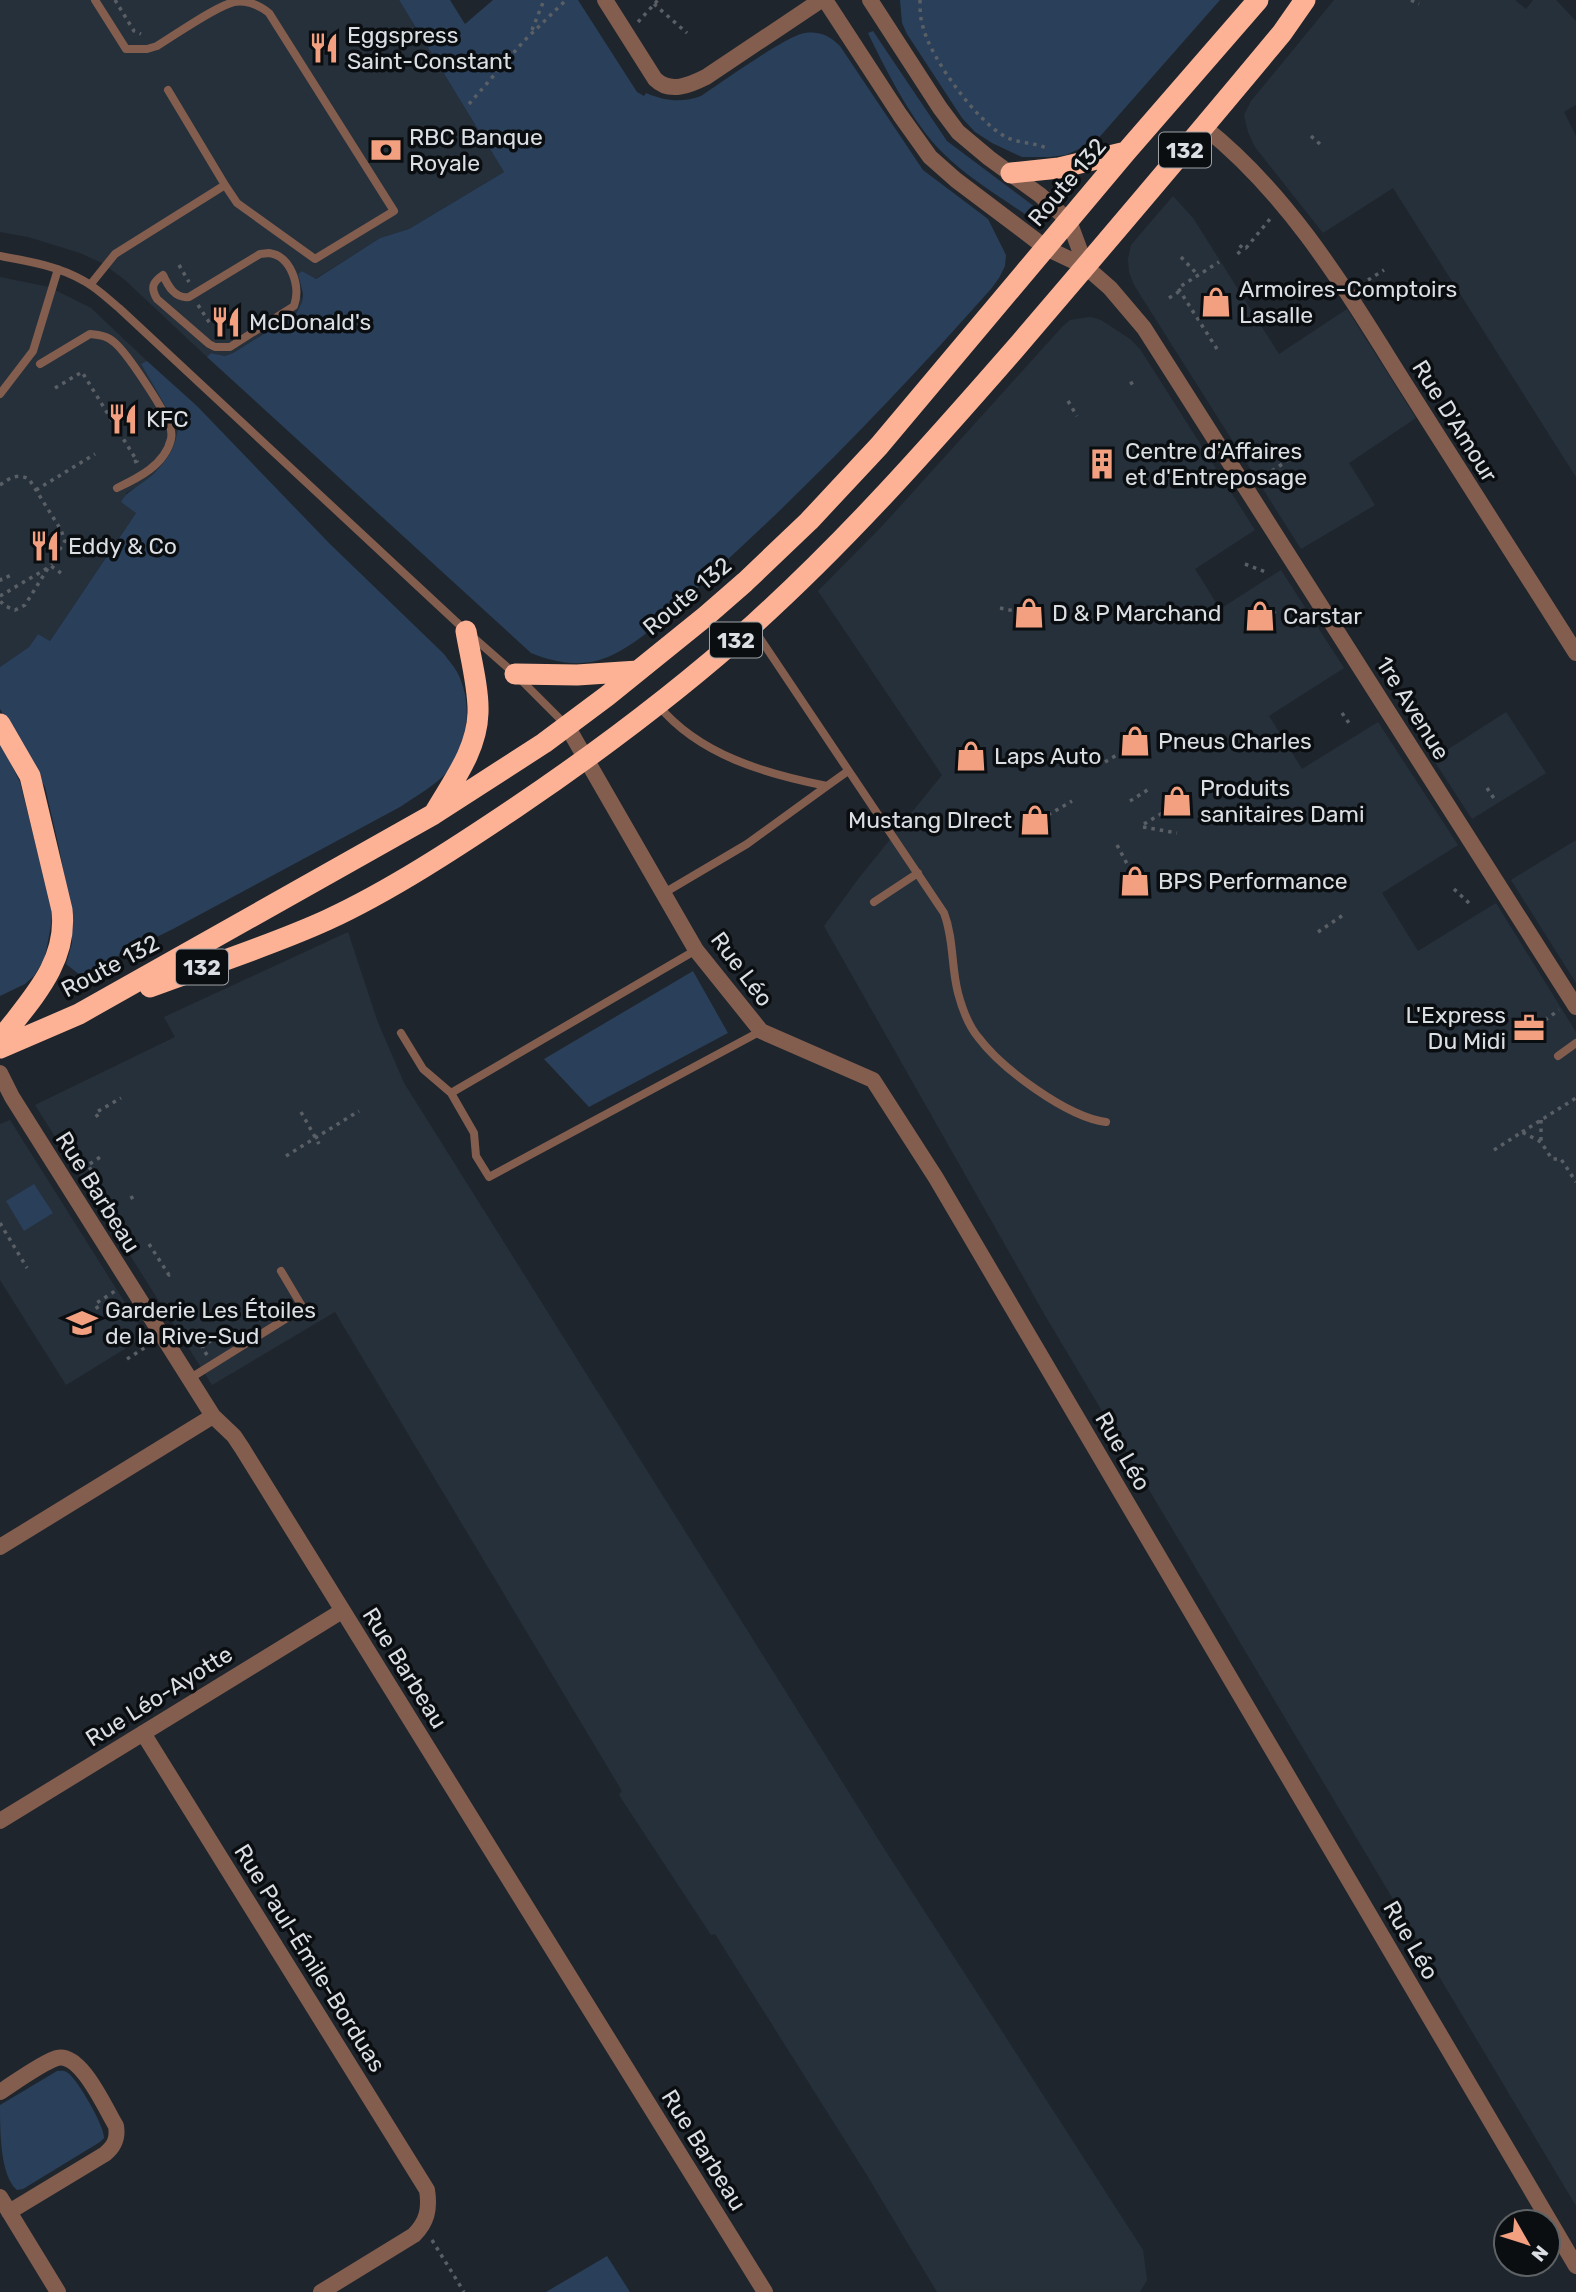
<svg xmlns="http://www.w3.org/2000/svg" width="1576" height="2292" font-family="Rubik,sans-serif">
<rect width="100%" height="100%" fill="#1f252c"/>
<!-- built -->
<path fill="#26303b" d="M0,0H399L504,172L409,229L380,238L315,279L302,271L298,274L302,302L296,314L233,353L225,356L211,353L207,357L125,280L102,263L80,253L28,237L0,232Z
M1334,0H1515L1526,9L1533,0H1556L1576,21V105L1564,112L1576,136V477L1393,188L1323,233L1255,147L1248,132L1244,115L1251,101Z
M1173,196L1193,218L1279,354L1347,309L1416,418L1349,463L1375,505L1301,549L1134,285L1129,272L1128,259L1131,245Z
M0,277L49,287L91,308L147,361L141,364L178,428L177,440L163,465L144,482L126,493L136,513L50,641L38,634L29,647L0,667Z
M1090,317L1101,320L1130,339L1140,349L1255,530L1195,569L1220,609L1281,570L1344,668L1269,716L1302,769L1378,722L1458,845L1382,893L1418,951L1496,903L1576,1032V2206L1046,1317L824,926L859,878L942,775L818,591L885,523L1062,327L1070,320Z
M1506,712L1546,773L1472,819L1433,759Z
M1576,840V983L1511,880Z
M348,932L377,1020L404,1083L885,1850L1143,2250L1147,2280L1140,2292H937L865,2172L715,1934L711,1935L619,1795L622,1791L335,1312L212,1385L35,1105L175,1037L164,1017Z
M10,1120L146,1336L66,1385L0,1280V1124Z"/>
<!-- green -->
<path fill="#293f5a" d="M399,0H450L465,24L493,0H578L637,92L644,96L646,93C665,101 682,103 701,96C721,83 787,35 805,33C820,31 830,36 840,46L923,170L988,219L1006,255L1005,266L999,278L991,289C902,389 811,484 712,574C682,602 645,641 608,657C582,668 556,663 531,653L207,357L211,353L225,356L233,353L296,314L302,302L303,294L298,274L302,271L316,279L380,238L409,229L504,172Z
M900,0H1220L1096,141L1066,155L1050,157H1022L992,143L975,132L962,118L907,34L902,23Z
M873,31L947,141L1035,207L1029,217C1002,198 964,175 942,152C914,125 885,69 868,33Z
M147,361L197,406L330,544L444,654C448,660 454,666 457,672C473,701 469,745 448,771C435,786 416,796 400,807L173,929L80,975L66,964L72,943V915L59,848L45,787L0,709V667L29,647L38,634L50,641L136,513L121,502C127,491 136,488 146,480C163,467 176,449 178,428L141,364Z
M0,742L20,782L53,913L45,958L34,976L25,984L0,996Z
M693,971L728,1033L589,1107L544,1059Z
M34,1184L53,1213L24,1231L6,1201Z
M57,2071C62,2071 64,2070 68,2073C78,2080 105,2127 104,2138L100,2142L23,2189L17,2190C0,2176 0,2130 0,2105Z
M607,2256L630,2292H546Z"/>
<g fill="none" stroke-linecap="round" stroke-linejoin="round">
<!-- path -->
<path stroke="#5a5f65" stroke-width="3.5" stroke-dasharray="3.5 5" stroke-linecap="butt" d="M115,0L134,31L141,34
M920,0C920,9 920,18 923,27C931,59 977,122 1006,137C1020,144 1035,142 1048,149
M1411,0L1419,4
M654,4L687,33
M638,22L658,0
M532,30L544,0
M469,104L523,42L566,0
M1311,136L1321,145
M1240,254L1237,251L1242,245L1246,248L1270,219
M1181,257L1198,275
M179,265L189,282
M1368,280L1384,270
M1169,298L1180,291
M198,305L211,325
M1217,349L1178,288L1219,262
M1130,384L1137,380
M55,388L82,372L137,461L134,462
M1068,401L1077,416
M1272,471L1294,456
M0,485C10,478 17,473 29,479L61,530L65,541L25,605L15,610L5,606L0,601
M36,490L95,454
M1245,564L1268,573
M0,578L1,580L13,574
M0,596L51,566L61,573
M1000,608L1020,612
M1273,611L1278,618
M1342,713L1351,726
M1105,762L1125,750
M1487,788L1495,800
M1130,801L1149,789
M1048,815L1072,801
M1144,824L1164,812
M1143,827L1177,833
M1117,845L1132,873
M1454,889L1469,903
M1318,932L1346,913
M1538,1025L1559,1010
M301,1112L319,1144
M98,1117L95,1113L121,1098
M1541,1120V1142
M1522,1132L1576,1098
M1494,1150L1522,1132L1541,1142L1552,1159H1561L1576,1182
M286,1156L359,1111
M100,1185L88,1165L102,1156
M131,1196L135,1203
M0,1223L27,1268
M149,1244L169,1275L172,1272
M98,1309L95,1304L115,1291
M207,1355L202,1347L216,1337
M127,1359L149,1345
M432,2240L464,2292"/>
<!-- lane -->
<path stroke="#835e4f" stroke-width="8" d="M168,90L225,185
M269,253C291,256 301,286 294,306L230,347H215L209,344L157,299C150,287 153,282 163,275C168,286 175,299 189,297L260,254Z
M0,256C28,261 59,266 84,281C97,288 108,299 119,308L466,631L515,674L565,724
M90,285L115,254L225,185L237,203L315,259L394,211L269,13C259,5 248,0 234,2C216,6 175,35 157,46L147,49H126L95,0
M40,364L90,334C100,335 108,336 115,343C128,354 162,407 169,423C171,428 172,434 171,439C165,465 138,478 117,488
M0,394L33,351L58,269
M753,628L944,913C954,939 951,966 958,993C962,1008 968,1025 978,1037C1002,1069 1067,1117 1106,1122
M658,705C699,755 766,774 827,786L848,771
M664,893L747,844L827,786
M874,902L918,873
M696,950L451,1093L474,1133L476,1156L489,1177L761,1031
M401,1033L423,1069L451,1093
M1558,1056L1576,1043
M189,1379L303,1308L281,1271"/>
<!-- street -->
<path stroke="#835e4f" stroke-width="16" d="M605,0L655,79C670,94 690,85 706,77L821,0
M825,0L900,115L930,157L956,180L1046,248L1086,267L1110,288L1144,328L1576,1007
M870,0L940,108L958,132L989,158L1040,195L1069,221L1086,267
M1204,127C1291,196 1347,292 1405,384C1462,474 1519,563 1576,653
M567,726L696,950L761,1031L873,1080L936,1178L1576,2266
M0,1073L12,1097L213,1416L234,1436L242,1448L765,2292
M0,1547L213,1416
M143,1733L427,2190C430,2209 427,2222 414,2235L321,2292
M0,1821L342,1611
M0,2092C14,2083 43,2062 57,2058C81,2052 105,2108 116,2126C118,2138 115,2146 105,2154L9,2212
M0,2197L58,2292"/>
<!-- highway -->
<path stroke="#feb295" stroke-width="21" d="M1011,173L1059,168L1126,152
M515,674L577,675L638,671
M0,724L30,776L62,910C68,964 30,1000 0,1040
M435,812C453,781 477,750 478,713C479,689 470,655 466,631
M150,987C209,965 270,946 327,920C390,891 457,847 515,808C598,752 679,691 754,624C848,539 931,445 1014,350C1104,245 1194,139 1282,33L1305,0
M0,1048L79,1014L434,814L544,743L607,696L706,616L745,582L809,521L879,446L1126,152L1258,0"/>
</g>
<!-- icons -->
<defs>
<g id="restaurant-bare" transform="scale(2.415)"><path d="M-5-6h1v4h1v-4h1v4h1v-4h1v5L-1.5 .5V6h-2V.5L-5-1ZM5-6V6H3V1.5H1.5Q1.5-4 5-6Z" fill="#f2a080" stroke="#0b0e11" stroke-width="2.5" paint-order="stroke"/></g>
<g id="bank-bare" transform="scale(2.415)"><path d="M-6-4H6V4H-6ZM0-2.3a2.3 2.3 0 1 0 0 4.6a2.3 2.3 0 1 0 0-4.6Z" fill="#f2a080" stroke="#0b0e11" stroke-width="2.5" paint-order="stroke"/></g>
<g id="shop-bare" transform="scale(2.415)"><path d="M-5-2.5h2.3a2.7 3.5 0 0 1 5.4 0H5L5.5 6h-11ZM-1.5-2.5h3a1.5 2.3 0 0 0-3 0Z" fill="#f2a080" stroke="#0b0e11" stroke-width="2.5" paint-order="stroke"/></g>
<g id="building-bare" transform="scale(2.415)"><path d="M-4-6H4V6H1V3H-1V6H-4ZM-2.5-4.3h1.7v1.8h-1.7ZM.8-4.3h1.7v1.8H.8ZM-2.5-1h1.7V.8h-1.7ZM.8-1h1.7V.8H.8Z" fill="#f2a080" stroke="#0b0e11" stroke-width="2.5" paint-order="stroke"/></g>
<g id="office-bare" transform="scale(2.415)"><path d="M-6-3h4V-5.5h4V-3h4V5H-6ZM-1-4.5V-3h2v-1.5ZM-6 0V1H6V0Z" fill="#f2a080" stroke="#0b0e11" stroke-width="2.5" paint-order="stroke"/></g>
<g id="school-bare" transform="scale(2.415)"><path d="M0-5L7-2L0 1L-7-2ZM-4 1L0 2.5L4 1V4Q0 6-4 4Z" fill="#f2a080" stroke="#0b0e11" stroke-width="2.5" paint-order="stroke"/></g>
</defs>
<g fill-rule="evenodd">
<use href="#restaurant-bare" x="324" y="48"/>
<use href="#bank-bare" x="386" y="150"/>
<use href="#shop-bare" x="1216" y="302"/>
<use href="#restaurant-bare" x="226" y="322"/>
<use href="#restaurant-bare" x="123" y="419"/>
<use href="#building-bare" x="1102" y="464"/>
<use href="#restaurant-bare" x="45" y="546"/>
<use href="#shop-bare" x="1029" y="613"/>
<use href="#shop-bare" x="1260" y="616"/>
<use href="#shop-bare" x="1135" y="741"/>
<use href="#shop-bare" x="971" y="756"/>
<use href="#shop-bare" x="1177" y="801"/>
<use href="#shop-bare" x="1035" y="820"/>
<use href="#shop-bare" x="1135" y="881"/>
<use href="#office-bare" x="1529" y="1028"/>
<use href="#school-bare" x="82" y="1323"/>
</g>
<g text-anchor="middle" dominant-baseline="central" stroke-width="7" stroke-linejoin="round" paint-order="stroke">
<!-- shield labels -->
<g fill="#0b0e11" stroke="#9da0a5" stroke-width="2">
<rect x="1159" y="132.5" width="52" height="35" rx="5"/>
<rect x="710" y="622.5" width="52" height="35" rx="5"/>
<rect x="176" y="949.5" width="52" height="35" rx="5"/>
</g>
<g font-size="21" font-weight="bold" fill="#dbdfe4">
<text x="1185" y="150">132</text>
<text x="736" y="640">132</text>
<text x="202" y="967">132</text>
</g>
<!-- poi labels -->
<g font-size="23" fill="#dbdfe4" stroke="#0b0e11" text-anchor="start">
<text x="347" y="35">Eggspress<tspan x="347" dy="26">Saint-Constant</tspan></text>
<text x="409" y="137">RBC Banque<tspan x="409" dy="26">Royale</tspan></text>
<text x="1239" y="289">Armoires-Comptoirs<tspan x="1239" dy="26">Lasalle</tspan></text>
<text x="249" y="322">McDonald's</text>
<text x="146" y="419">KFC</text>
<text x="1125" y="451">Centre d'Affaires<tspan x="1125" dy="26">et d'Entreposage</tspan></text>
<text x="68" y="546">Eddy &amp; Co</text>
<text x="1052" y="613">D &amp; P Marchand</text>
<text x="1283" y="616">Carstar</text>
<text x="1158" y="741">Pneus Charles</text>
<text x="994" y="756">Laps Auto</text>
<text x="1200" y="788">Produits<tspan x="1200" dy="26">sanitaires Dami</tspan></text>
<text x="1012" y="820" text-anchor="end">Mustang DIrect</text>
<text x="1158" y="881">BPS Performance</text>
<text x="1506" y="1015" text-anchor="end">L'Express<tspan x="1506" dy="26">Du Midi</tspan></text>
<text x="105" y="1310">Garderie Les Étoiles<tspan x="105" dy="26">de la Rive-Sud</tspan></text>
</g>
<!-- street labels -->
<g font-size="23" fill="#dbdfe4" stroke="#0b0e11">
<text transform="translate(1067 182) rotate(-50)">Route 132</text>
<text transform="translate(1455 421) rotate(58)">Rue D'Amour</text>
<text transform="translate(687 596) rotate(-40)">Route 132</text>
<text transform="translate(1413 708) rotate(58)">1re Avenue</text>
<text transform="translate(110 966) rotate(-28)">Route 132</text>
<text transform="translate(742 969) rotate(53)">Rue Léo</text>
<text transform="translate(98 1192) rotate(58)">Rue Barbeau</text>
<text transform="translate(1123 1451) rotate(60)">Rue Léo</text>
<text transform="translate(405 1668) rotate(58)">Rue Barbeau</text>
<text transform="translate(159 1696) rotate(-32)">Rue Léo-Ayotte</text>
<text transform="translate(1411 1940) rotate(60)">Rue Léo</text>
<text transform="translate(310 1958) rotate(58)">Rue Paul-Émile-Borduas</text>
<text transform="translate(704 2150) rotate(58)">Rue Barbeau</text>
</g>
</g>
<!-- north arrow -->
<g transform="translate(1527 2243) rotate(129)"><circle r="33" fill="#0b0e11" stroke="#5e6265" stroke-width="2"/>
<path d="M0-5L12 26L0 18L-12 26Z" fill="#f2a080"/>
<text y="-10" font-size="19" font-weight="bold" text-anchor="middle" fill="#dbdfe4">N</text>
</g>
</svg>
